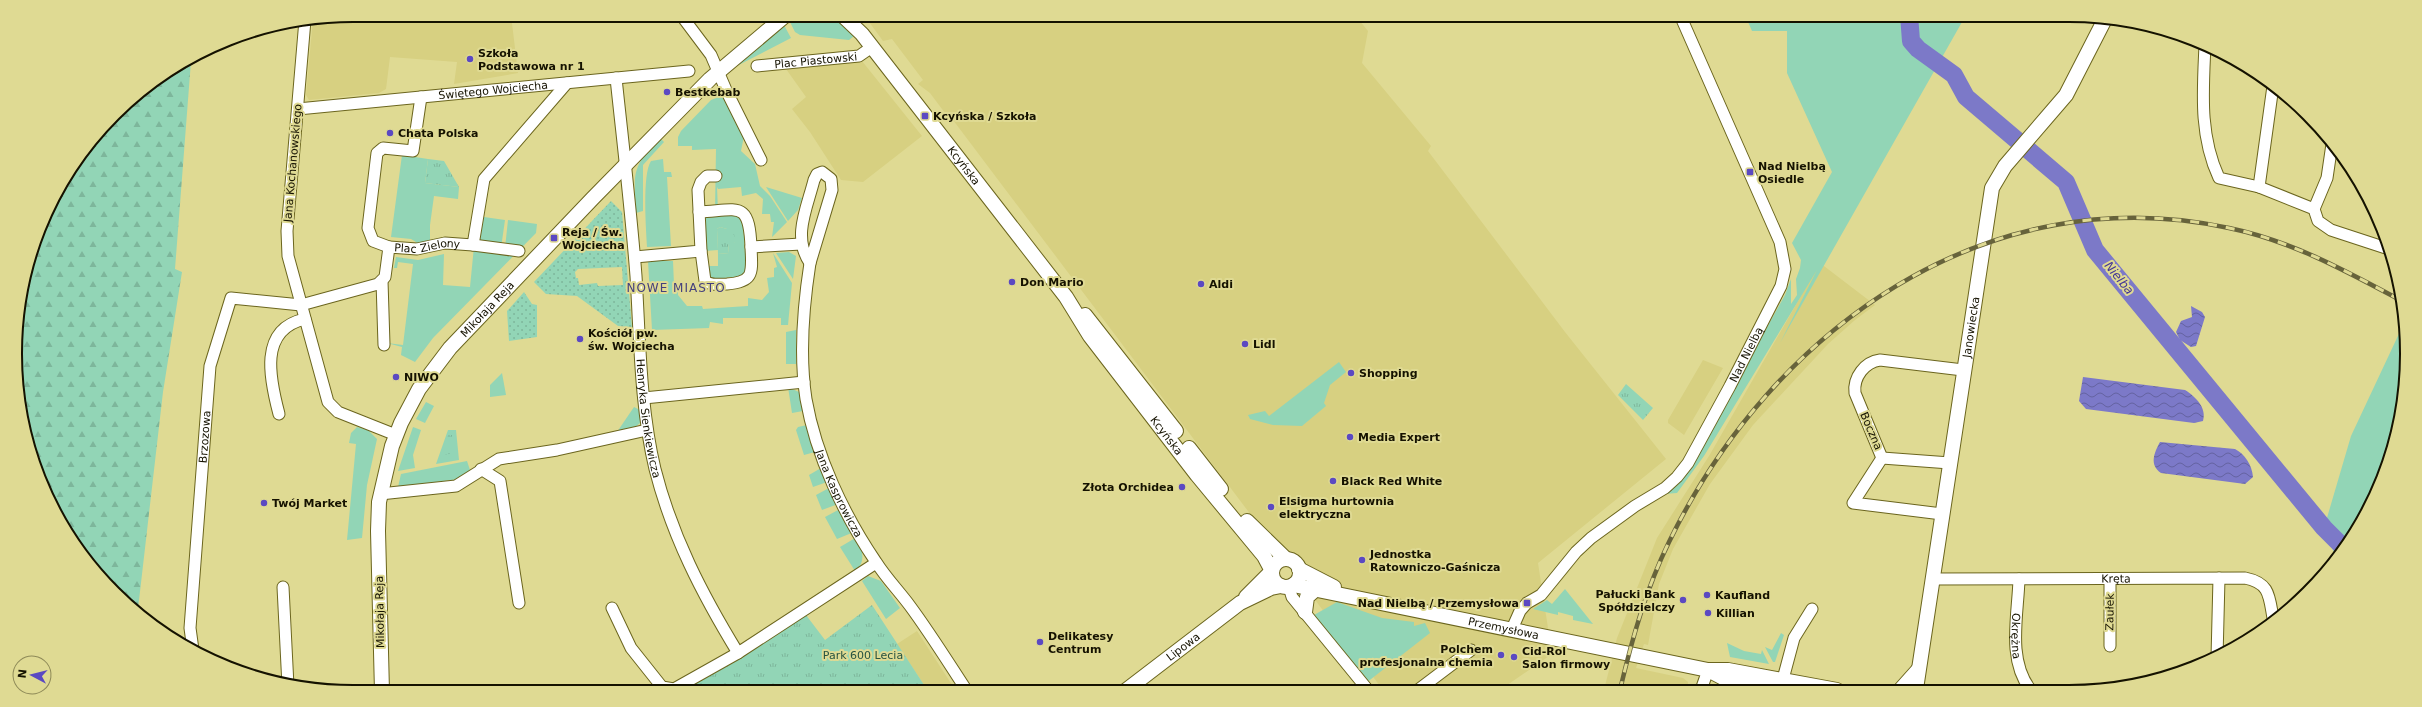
<svg xmlns="http://www.w3.org/2000/svg" width="2422" height="707" font-family="'DejaVu Sans',sans-serif">
<defs>
<pattern id="forest-firs" width="22" height="20" patternUnits="userSpaceOnUse"><rect width="22" height="20" fill="#92d5b6"/><path d="M5 1l3.5 6h-7zM16 11l3.5 6h-7z" fill="#7db69b"/></pattern>
<pattern id="park-tufts" width="24" height="20" patternUnits="userSpaceOnUse"><rect width="24" height="20" fill="#92d5b6"/><path d="M3 7l-1-3M5 7V3M7 7l1-3M15 17l-1-3M17 17v-4M19 17l1-3" fill="none" stroke="#7db69b"/></pattern>
<pattern id="garden-dots" width="8" height="8" patternUnits="userSpaceOnUse"><rect width="8" height="8" fill="#92d5b6"/><path d="M2 2h.1M6 6h.1" fill="none" stroke="#7db69b" stroke-width="1.8" stroke-linecap="round"/></pattern>
<pattern id="water-waves" width="16" height="10" patternUnits="userSpaceOnUse"><rect width="16" height="10" fill="#7c79c8"/><path d="M0 5q4-4 8 0t8 0" fill="none" stroke="#6462a0"/></pattern>
</defs>
<rect width="100%" height="100%" fill="#dfda93"/>
<!-- built -->
<path fill="#d7d081" d="M354,15H511L518,73L454,84L457,62L390,57L386,89L379,93L309,100L306,95L313,19Z
M864,15H1254V17L1258,15H1355L1368,31L1362,63L1431,146L1428,151L1565,332L1666,459L1538,563L1552,654L1500,690H1383L953,120L951,121L930,93L918,84L923,80L892,39L883,41Z
M862,61L922,136L863,182L841,180L810,132L792,109L806,97L786,69Z
M1820,263L1875,305L1855,320L1828,344L1753,425L1710,484L1673,549L1659,584L1648,645L1644,644L1636,668L1683,678L1688,682L1687,690H1604L1617,638L1657,538L1709,456Z
M1703,360L1723,368L1684,435L1668,423V420Z
M917,631L956,691H928L897,644Z"/>
<!-- grass -->
<path fill="#92d5b6" d="M796,15H838L854,36L849,40L800,35L795,32L789,20Z
M1745,15H1966L1780,343L1817,270L1704,456L1677,493L1664,494L1735,384L1785,295L1791,279V304L1797,295L1796,279L1800,268L1801,260L1792,243L1832,172L1787,73V31H1752Z
M784,25L791,38L731,69Z
M724,95L744,136L741,151L755,164L760,186L770,196L787,222L772,237L774,222H771L770,214H762L763,199L756,193L742,196L741,187L718,189L717,187L718,211H715L716,149L692,150V146H678V137L681,131L711,100Z
M659,137L664,142L643,165V211L636,213C634,171 631,170 659,137Z
M402,155L428,159L425,183L459,187L458,199L434,196L430,225V245L417,249L416,242L411,239L391,237Z
M663,159L664,172H671L672,177H667L671,246L647,247C646,230 642,174 651,161Z
M766,187L802,198L798,210L788,221Z
M725,213L739,216L743,221L746,270L743,276L714,279L710,277L706,266H718V254L729,253L728,244L735,243L727,233V229L720,227L717,229L718,250L705,251L704,223L707,216Z
M477,216L505,220L501,248H505L508,220L537,224L536,233L433,338L415,362L401,355L402,347L387,343L403,345L413,264L398,262L397,268H394L396,257L418,260L444,254L443,285L470,287Z
M789,252L796,256L793,279L776,253Z
M773,253L792,283L788,325H781V318H723V324L710,322L709,328L652,330L648,261H673L674,285H678V295L687,306H702L703,309C718,308 732,307 748,306V298L762,300L769,292L767,278L774,277V268L777,267Z
M2404,323L2407,353L2401,419L2372,503L2335,555L2324,528L2351,436Z
M796,330V364H786V332Z
M1339,362L1346,372L1330,385L1324,403L1326,406L1302,426L1273,425L1250,419L1248,415L1265,411L1269,416Z
M502,373L506,395L490,397V385Z
M788,387L801,393L803,411L792,413Z
M426,402L434,406L425,423L416,419Z
M634,407L640,410V423L633,429L617,432Z
M807,425L815,452L804,455L796,430L798,427Z
M357,427L368,430L377,439L367,485L362,538L347,540L356,444L349,443L351,433Z
M413,427L421,430L413,455L415,468L398,471Z
M448,430H456L459,460L436,464Z
M467,461L470,470L459,479L398,487L401,474Z
M821,468L827,482L813,487L809,475Z
M829,488L838,504L822,510L816,495Z
M840,509L854,532L837,539L825,517Z
M857,537C862,548 867,562 855,571L840,547Z
M868,576L881,581L900,608L886,619L862,581Z
M1565,589L1593,624L1573,620V616L1558,612V615L1533,609L1547,600L1552,604Z
M1337,602L1382,618L1414,622V626L1425,623L1430,633L1366,683L1314,615Z
M1781,633L1784,635L1775,662H1773L1765,647L1772,650Z
M1727,643L1744,651L1761,654L1762,650L1769,664L1730,657Z"/>
<!-- forest -->
<path fill="url(#forest-firs)" d="M191,61L175,269L182,272L163,392L138,609L85,559L50,503L27,441L16,331L27,266L50,204L85,147L130,99Z"/>
<!-- park -->
<path fill="url(#park-tufts)" d="M428,159L444,161L459,187L425,183Z
M720,227L727,229V233H734L735,244H728L729,253L718,254L717,229Z
M1626,384L1653,408L1643,420L1618,395Z
M448,435H453L455,453L443,455Z
M872,605L928,691H677L757,647L806,615L825,640Z"/>
<!-- garden -->
<path fill="url(#garden-dots)" fill-rule="evenodd" d="M611,201L622,212L632,327L618,326L577,296L546,294L534,282ZM622,267L623,285L598,286L597,283L579,285L578,278H576L575,272L578,269Z
M524,292L532,304L537,305V337L509,341L507,311Z"/>
<!-- water -->
<path fill="url(#water-waves)" d="M2191,306L2202,312L2205,317L2196,346L2191,347L2180,340L2176,332L2181,321L2192,317Z
M2083,377L2185,390C2196,397 2207,408 2203,421L2194,423L2086,409L2079,401Z
M2160,442L2235,449C2245,454 2252,465 2253,477L2245,484L2161,473C2149,465 2154,453 2160,442Z"/>
<g fill="none" stroke-linecap="round" stroke-linejoin="round">
<!-- river -->
<path stroke="#7c79c8" stroke-width="18" d="M1909,15L1911,41L1918,49L1954,75L1966,97L2066,182L2095,250L2324,528L2342,546"/>
<!-- minor casing -->
<g stroke="#6b651e" stroke-width="13">
<g id="minor">
<path d="M681,15L711,55L726,90L761,160"/>
<path d="M305,20L287,231L288,256L328,402L338,412L396,435"/>
<path d="M2205,45C2203,91 2199,135 2219,178L2259,187L2314,209L2318,221L2331,230L2389,249"/>
<path id="s1" d="M757,66L859,56L872,47"/>
<path id="s2" d="M616,78C623,144 631,210 636,276C640,340 640,406 655,469C672,536 702,594 738,653"/>
<path id="s3" d="M298,109L689,71"/>
<path d="M822,172L831,179L832,190L810,263C792,237 807,208 814,180L817,174Z"/>
<path d="M2259,187L2273,86"/>
<path d="M2314,209L2327,178L2332,144"/>
<path d="M699,212C739,210 749,200 751,247L801,244"/>
<path d="M473,245L519,251"/>
<path d="M389,247L373,241L368,228L377,153L383,148L413,151L421,97"/>
<path d="M701,251L705,281C712,286 718,284 727,284C755,282 752,272 751,247"/>
<path d="M635,257L701,251L698,190L701,182L707,176H716"/>
<path id="s4" d="M810,263C803,308 799,354 806,399C816,456 844,515 876,562C886,578 899,591 910,606C930,633 948,662 967,691"/>
<path d="M382,281L384,345"/>
<path d="M644,398L804,382"/>
<path d="M279,414C270,380 258,329 305,319"/>
<path d="M1882,458L1855,393C1853,377 1865,362 1880,360L1963,370"/>
<path d="M1882,458L1853,503L1942,514"/>
<path d="M1882,458L1950,463"/>
<path d="M481,469L500,481L519,603"/>
<path d="M380,494L456,486L499,459L557,450L647,430"/>
<path id="s5" d="M1932,579L2245,578C2270,583 2269,596 2273,618"/>
<path id="s6" d="M2019,579C2018,615 2007,659 2030,689"/>
<path d="M283,587L288,686"/>
<path d="M1289,587L1292,597L1368,690"/>
<path d="M612,608L631,648L662,687L674,689L738,653L876,563"/>
<path id="s7" d="M1512,629L1520,611L1527,603L1541,595L1576,552L1591,538L1635,506L1665,488L1677,477L1688,463L1730,386L1781,286L1785,269L1780,242L1680,15"/>
<path d="M2110,646V579"/>
<path id="s8" d="M193,650L190,628L210,366L231,298L301,305L378,284L385,277L389,247L417,249L445,243L473,245L484,179L567,83"/>
<path d="M2217,658L2219,578"/>
<path d="M1783,679L1794,638L1812,609"/>
<path d="M1418,690L1471,650"/>
<path d="M1701,690L1708,670"/>
</g>
</g>
<!-- tertiary casing -->
<g stroke="#6b651e" stroke-width="16">
<g id="tertiary">
<path id="s9" d="M842,15L862,34L1066,297L1090,336L1197,475L1264,556L1272,571"/>
<path d="M1085,315L1176,431"/>
<path d="M1189,448L1221,489"/>
<path d="M1247,521L1286,559"/>
<circle cx="1286" cy="573" r="14"/>
<path d="M1299,569L1334,587"/>
<path id="s10" d="M1293,585L1708,670H1728L1837,690"/>
<path d="M1246,597L1272,571"/>
<path d="M1305,612L1307,597L1316,589"/>
<path d="M1710,671L1727,680L1783,690"/>
<path d="M1901,689L1918,670"/>
<path id="s11" d="M1916,689L1992,188L2005,166L2066,95L2105,19"/>
<path id="s12" d="M1125,691L1240,603L1271,588L1281,586"/>
<path id="s13" d="M382,692L378,531L379,502L392,446L401,423L419,389L450,348L593,198L710,79L786,15"/>
</g>
</g>
<!-- minor -->
<use href="#minor" stroke="#fff" stroke-width="11"/>
<!-- tertiary -->
<use href="#tertiary" stroke="#fff" stroke-width="14"/>
<!-- rail casing -->
<g stroke="#67633b" stroke-width="4.5">
<path id="rail" d="M1620,690C1632,639 1646,589 1669,542C1772,329 1987,176 2229,228C2292,241 2346,271 2402,301"/>
</g>
<!-- rail -->
<use href="#rail" stroke="#dfda93" stroke-width="3" stroke-dasharray="9" stroke-linecap="butt"/>
</g>
<!-- markers -->
<g fill="#5b49c2" stroke="#dfda93" stroke-width="1.5">
<circle cx="470" cy="59" r="4"/>
<circle cx="667" cy="92" r="4"/>
<rect x="921" y="112" width="8" height="8" rx="2"/>
<circle cx="390" cy="133" r="4"/>
<rect x="1746" y="168" width="8" height="8" rx="2"/>
<rect x="550" y="234" width="8" height="8" rx="2"/>
<circle cx="1012" cy="282" r="4"/>
<circle cx="1201" cy="284" r="4"/>
<circle cx="580" cy="339" r="4"/>
<circle cx="1245" cy="344" r="4"/>
<circle cx="1351" cy="373" r="4"/>
<circle cx="396" cy="377" r="4"/>
<circle cx="1350" cy="437" r="4"/>
<circle cx="1333" cy="481" r="4"/>
<circle cx="1182" cy="487" r="4"/>
<circle cx="264" cy="503" r="4"/>
<circle cx="1271" cy="507" r="4"/>
<circle cx="1362" cy="560" r="4"/>
<circle cx="1707" cy="595" r="4"/>
<circle cx="1683" cy="600" r="4"/>
<rect x="1523" y="599" width="8" height="8" rx="2"/>
<circle cx="1708" cy="613" r="4"/>
<circle cx="1040" cy="642" r="4"/>
<circle cx="1501" cy="655" r="4"/>
<circle cx="1514" cy="657" r="4"/>
</g>
<g text-anchor="middle" dominant-baseline="central" stroke-width="4" stroke-linejoin="round" paint-order="stroke">
<!-- poi labels -->
<g font-size="11" font-weight="bold" fill="#151200" stroke="#dfda93" text-anchor="start">
<text x="478" y="53">Szkoła<tspan x="478" dy="13">Podstawowa nr 1</tspan></text>
<text x="675" y="92">Bestkebab</text>
<text x="933" y="116">Kcyńska / Szkoła</text>
<text x="398" y="133">Chata Polska</text>
<text x="1758" y="166">Nad Nielbą<tspan x="1758" dy="13">Osiedle</tspan></text>
<text x="562" y="232">Reja / Św.<tspan x="562" dy="13">Wojciecha</tspan></text>
<text x="1020" y="282">Don Mario</text>
<text x="1209" y="284">Aldi</text>
<text x="588" y="333">Kościół pw.<tspan x="588" dy="13">św. Wojciecha</tspan></text>
<text x="1253" y="344">Lidl</text>
<text x="1359" y="373">Shopping</text>
<text x="404" y="377">NIWO</text>
<text x="1358" y="437">Media Expert</text>
<text x="1341" y="481">Black Red White</text>
<text x="1174" y="487" text-anchor="end">Złota Orchidea</text>
<text x="1279" y="501">Elsigma hurtownia<tspan x="1279" dy="13">elektryczna</tspan></text>
<text x="272" y="503">Twój Market</text>
<text x="1370" y="554">Jednostka<tspan x="1370" dy="13">Ratowniczo-Gaśnicza</tspan></text>
<text x="1675" y="594" text-anchor="end">Pałucki Bank<tspan x="1675" dy="13">Spółdzielczy</tspan></text>
<text x="1715" y="595">Kaufland</text>
<text x="1519" y="603" text-anchor="end">Nad Nielbą / Przemysłowa</text>
<text x="1716" y="613">Killian</text>
<text x="1048" y="636">Delikatesy<tspan x="1048" dy="13">Centrum</tspan></text>
<text x="1493" y="649" text-anchor="end">Polchem<tspan x="1493" dy="13">profesjonalna chemia</tspan></text>
<text x="1522" y="651">Cid-Rol<tspan x="1522" dy="13">Salon firmowy</tspan></text>
</g>
<!-- street labels -->
<g font-size="11" fill="#151200" stroke="#dfda93">
<text stroke="none"><textPath href="#s1" startOffset="59">Plac Piastowski</textPath></text>
<text stroke="none"><textPath href="#s3" startOffset="196">Świętego Wojciecha</textPath></text>
<text transform="translate(293 163) rotate(-85)">Jana Kochanowskiego</text>
<text stroke="none"><textPath href="#s9" startOffset="194">Kcyńska</textPath></text>
<text stroke="none"><textPath href="#s8" startOffset="585">Plac Zielony</textPath></text>
<text stroke="none"><textPath href="#s13" startOffset="416">Mikołaja Reja</textPath></text>
<text stroke="none"><textPath href="#s11" startOffset="366">Janowiecka</textPath></text>
<text stroke="none"><textPath href="#s7" startOffset="369">Nad Nielbą</textPath></text>
<text stroke="none"><textPath href="#s2" startOffset="342">Henryka Sienkiewicza</textPath></text>
<text transform="translate(1871 431) rotate(67)">Boczna</text>
<text stroke="none"><textPath href="#s9" startOffset="532">Kcyńska</textPath></text>
<text stroke="none"><textPath href="#s8" startOffset="214">Brzozowa</textPath></text>
<text stroke="none"><textPath href="#s4" startOffset="237">Jana Kasprowicza</textPath></text>
<text stroke="none"><textPath href="#s5" startOffset="184">Kręta</textPath></text>
<text transform="translate(380 612) rotate(-91)">Mikołaja Reja</text>
<text transform="translate(2110 612) rotate(-89)">Zaułek</text>
<text stroke="none"><textPath href="#s10" startOffset="215">Przemysłowa</textPath></text>
<text stroke="none"><textPath href="#s6" startOffset="57">Okrężna</textPath></text>
<text stroke="none"><textPath href="#s12" startOffset="73">Lipowa</textPath></text>
</g>
<!-- park labels -->
<g font-size="11" fill="#275341" stroke="#dfda93">
<text x="863" y="655">Park 600 Lecia</text>
</g>
<!-- water labels -->
<g font-size="12" font-style="italic" fill="#443795" stroke="#dfda93">
<text transform="translate(2119 278) rotate(51)">Nielba</text>
</g>
<!-- neighbourhood labels -->
<g font-size="12" letter-spacing="1" fill="#44407d" stroke="#dfda93">
<text x="676" y="288">NOWE MIASTO</text>
</g>
</g>
<!-- crop -->
<path d="M0 0H2422V707H0ZM353 22H2069A331 331 0 0 1 2400 353V354A331 331 0 0 1 2069 685H353A331 331 0 0 1 22 354V353A331 331 0 0 1 353 22Z" fill="#dfda93" fill-rule="evenodd"/>
<path fill="none" stroke="#151200" stroke-width="2" d="M353 22H2069A331 331 0 0 1 2400 353V354A331 331 0 0 1 2069 685H353A331 331 0 0 1 22 354V353A331 331 0 0 1 353 22Z"/>
<!-- north arrow -->
<g transform="translate(32 675) rotate(277)"><circle r="19" fill="#dfda93" stroke="#8e8a58"/>
<path d="M0-3L7 15L0 10L-7 15Z" fill="#5b49c2"/>
<text y="-6" font-size="11" font-weight="bold" text-anchor="middle" fill="#151200">N</text>
</g>
</svg>
